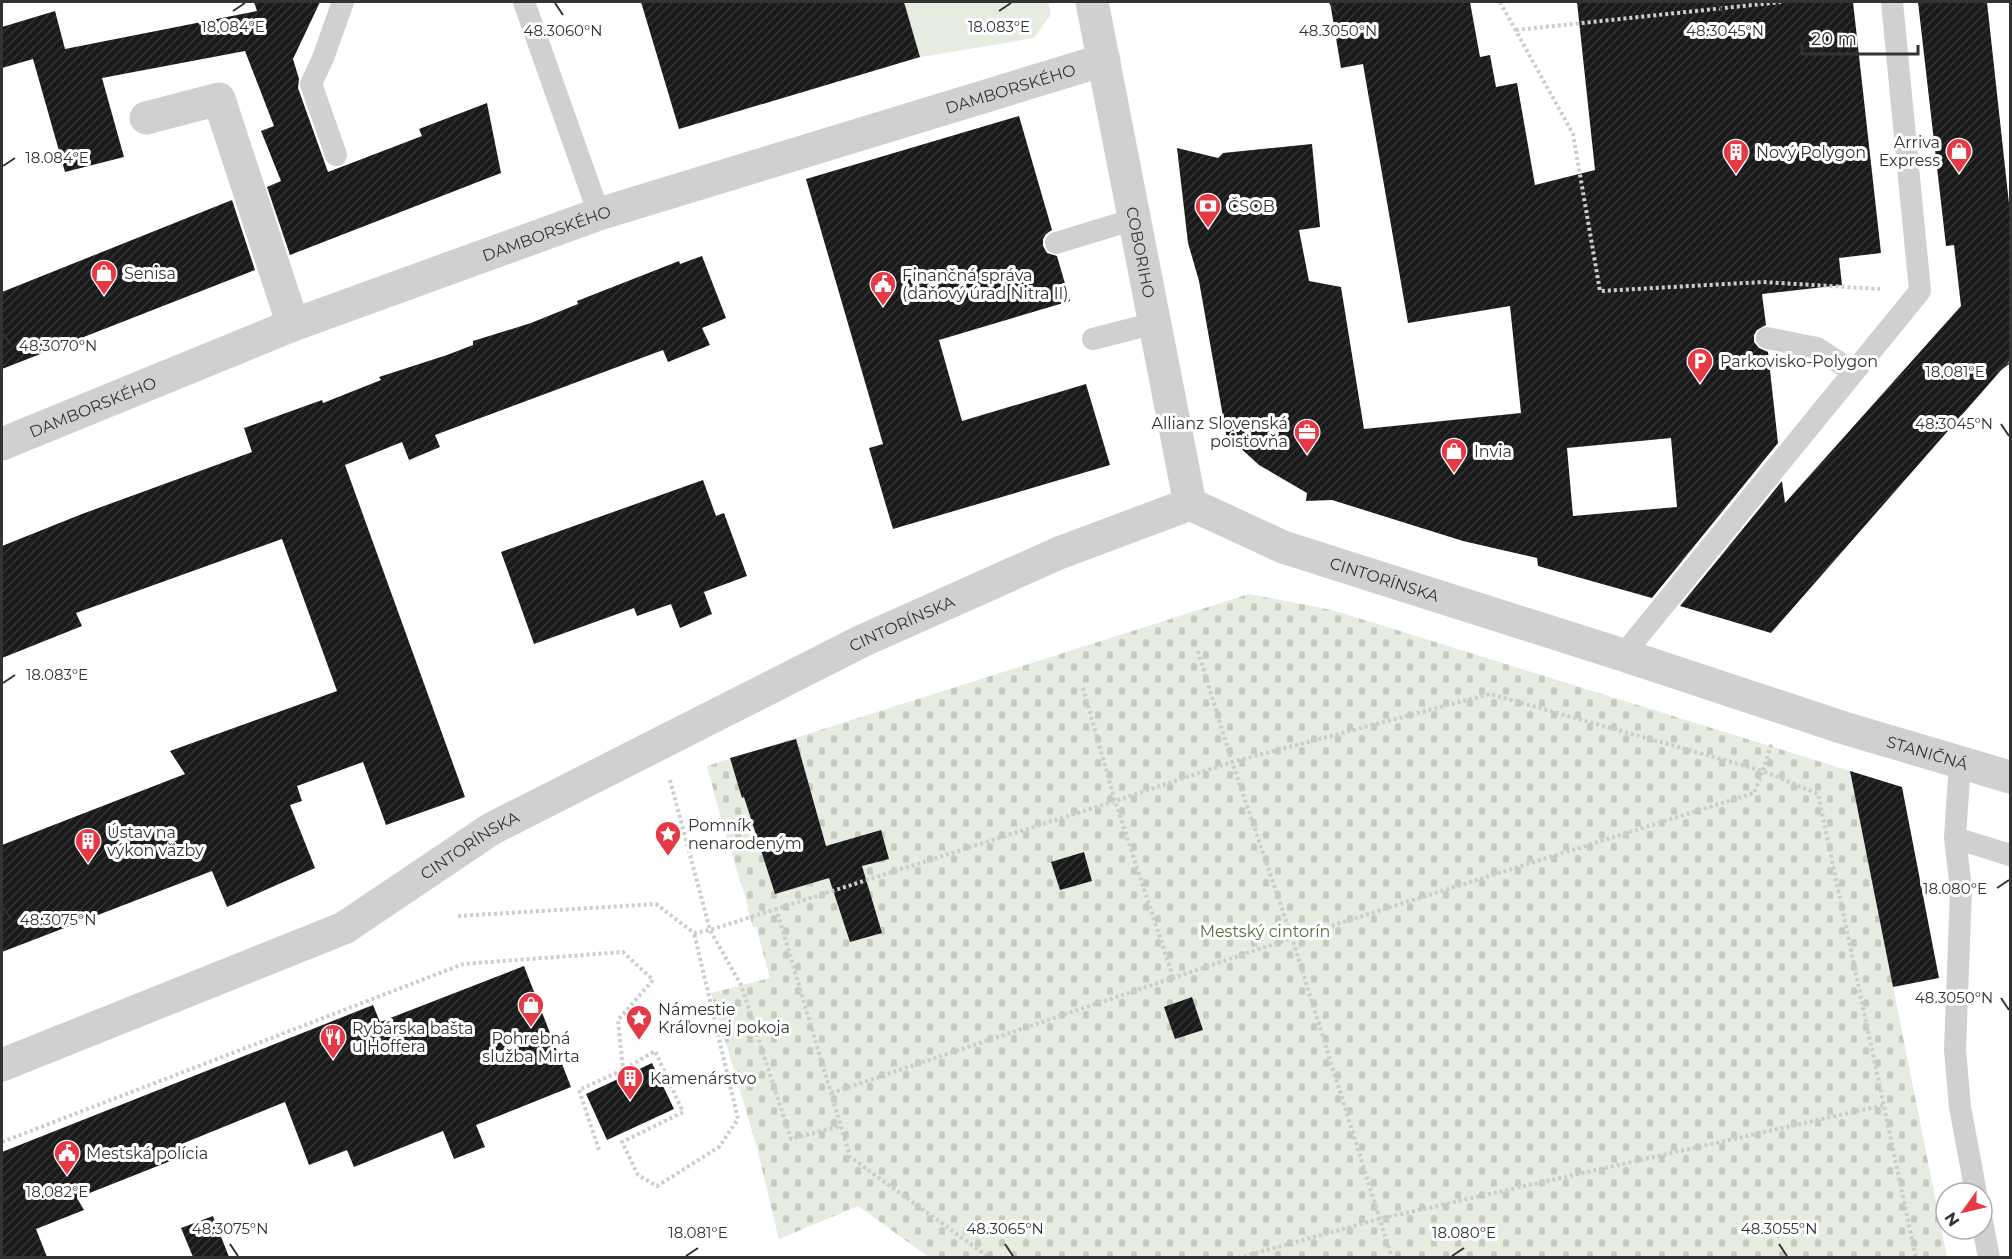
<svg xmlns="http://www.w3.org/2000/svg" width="2012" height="1259" font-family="Montserrat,sans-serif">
<defs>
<pattern id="cemetery-stones" width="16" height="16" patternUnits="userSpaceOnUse" patternTransform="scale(1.5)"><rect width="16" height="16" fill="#e6ecdf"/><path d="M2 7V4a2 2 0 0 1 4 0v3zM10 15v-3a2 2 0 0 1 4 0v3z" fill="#c6cbc0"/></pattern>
<pattern id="building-hatch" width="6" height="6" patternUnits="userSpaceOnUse" patternTransform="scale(1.5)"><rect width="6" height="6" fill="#1a1a1a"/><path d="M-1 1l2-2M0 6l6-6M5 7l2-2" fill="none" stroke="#333"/></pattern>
</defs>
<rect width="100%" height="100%" fill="#fff"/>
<!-- green -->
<path fill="#e6ecdf" d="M904,2H1048L1051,14L1034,38L920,57Z"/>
<!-- cemetery -->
<path fill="url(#cemetery-stones)" d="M1249,594L1332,610L1850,771L1947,1257L930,1258L858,1206L779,1239L757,1148L711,993L770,978L756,927H753L747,907L748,906L722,823L707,766Z"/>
<!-- building -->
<path fill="url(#building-hatch)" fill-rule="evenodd" d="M254,2H320L293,59L299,79L298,88L328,172L422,136L419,129L487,103L501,173L290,255L267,187L281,181L261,131L274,126L245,51L102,78L124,157L65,172L33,59L2,68V27L55,11L65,49L257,11Z
M641,2H904L920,57L679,129Z
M1330,2H1470L1480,57L1490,55L1496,87L1517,83L1535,185L1595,170L1577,2H1853L1881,253L1839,258L1842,285L1762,294L1766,325L1757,330L1754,335V342L1759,348L1768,352L1778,443L1652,598L1538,566L1537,558L1463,541L1332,500L1306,501L1307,493L1259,465L1236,444L1228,445L1199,281L1188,243L1177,148L1218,158L1223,153L1312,144L1320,227L1299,230L1309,281L1341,287L1364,429L1521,413L1510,306L1408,323L1363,64L1341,68ZM1671,438L1677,507L1573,516L1567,448Z
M1918,2H1987L2010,213V360L1771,633L1680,606L1782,481L1785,503L1961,306L1954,245L1946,246Z
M1019,116L1052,230L1046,234L1043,239V246L1047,253L1057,256L1070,301L939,340L962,421L1086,384L1110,465L893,529L869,448L883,444L806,179Z
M232,200L255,270L2,369V292Z
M702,256L726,318L702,328L710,345L668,362L663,350L435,435L440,447L409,460L402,442L345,465L465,797L386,825L363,762L297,786L302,801L290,805L315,868L227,907L212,871L2,952V845L185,774L170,751L337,691L282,539L76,613L82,626L2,658V546L82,514L252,452L244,428L322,400L323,403L381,380L379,377L447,355L473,345V341L531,323L578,304L577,301L679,261L680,264Z
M703,480L716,516L724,513L747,576L704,592L712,614L680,628L671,604L637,616L634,608L534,644L501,552Z
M796,739L826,846L881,830L889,859L862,866L882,933L850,942L829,878L775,894L744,797L742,798L730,758Z
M1850,771L1902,787L1939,978L1893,987Z
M1084,852L1092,881L1060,890L1051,862Z
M524,966L571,1087L476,1125L485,1147L454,1159L443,1131L354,1167L347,1150L309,1165L285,1102L184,1143L188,1154L77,1198L84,1210L36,1229L47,1257H2V1152L373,1005L380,1022Z
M1192,997L1203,1030L1175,1039L1164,1007Z
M652,1063L674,1109L607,1140L586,1094Z
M213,1216L229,1257H193L181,1228Z"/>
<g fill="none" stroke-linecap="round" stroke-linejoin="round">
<!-- path -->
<path stroke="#cdcdcd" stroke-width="4" stroke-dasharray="3 3" stroke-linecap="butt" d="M1500,2L1573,134L1600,291L1763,282L1880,289
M1516,30L1781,2
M1198,651L1232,762L1292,938L1392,1258
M1083,688L1115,801L1173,977
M670,780L710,930L741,985L791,1139L841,1126
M776,908L850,1157L990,1258
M458,916L656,904L694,933L710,930L1115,801L1232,762L1490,694L1763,771L1772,742
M831,1093L1292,938L1754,793L1763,771L1818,794L1916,1258
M2,1142L463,964L623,952L653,980L618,1020L623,1070
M599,1150L579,1090L623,1070L655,1051L683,1112L622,1142L638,1175L657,1186L719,1147L738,1119L694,933
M1238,1258L1379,1219L1884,1105"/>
<!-- lane -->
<path stroke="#d0d0d0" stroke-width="22" d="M524,2L599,214
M336,155L311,84L323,58L343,2
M1056,243L1135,219
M1767,338L1817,348L1852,371
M1093,339L1155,323
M1623,655L1920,291L1892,2
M1960,762L1955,838L1961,889L1955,1050L1960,1107L1976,1193
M1955,838L2010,855
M1982,1221L1989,1258"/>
<!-- street -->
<g stroke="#d0d0d0" stroke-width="33">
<path id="s1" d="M1092,2L1190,504"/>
<path d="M146,118L219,99L293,325"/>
<path id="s2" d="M2,444L293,325L599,214L1104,60"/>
<path id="s3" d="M2,1065L344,928L491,829L862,641L1059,553L1190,504L1283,547L1623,655L1844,728L2010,777"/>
</g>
</g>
<!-- ticks -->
<path fill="none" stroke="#333" stroke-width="2" d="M555,3L563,15M1330,3L1338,15M1717,3L1725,15M233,11L245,3M999,11L1011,3M3,166L15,158M3,333L11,345M1997,372L2009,363M2001,424L2009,436M3,683L15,675M1997,888L2009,880M3,907L11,919M2001,998L2009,1010M3,1200L15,1191M230,1244L238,1256M1005,1244L1013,1256M1779,1244L1787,1256M686,1256L698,1248M1452,1256L1464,1248"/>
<!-- icons -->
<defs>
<g id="shop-pin" transform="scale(1.35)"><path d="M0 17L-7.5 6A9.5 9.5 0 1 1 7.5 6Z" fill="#e63946" stroke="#fff"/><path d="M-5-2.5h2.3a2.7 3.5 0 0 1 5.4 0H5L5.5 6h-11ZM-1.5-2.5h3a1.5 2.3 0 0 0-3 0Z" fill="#fff"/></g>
<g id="building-pin" transform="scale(1.35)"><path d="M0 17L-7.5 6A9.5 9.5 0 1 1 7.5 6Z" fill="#e63946" stroke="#fff"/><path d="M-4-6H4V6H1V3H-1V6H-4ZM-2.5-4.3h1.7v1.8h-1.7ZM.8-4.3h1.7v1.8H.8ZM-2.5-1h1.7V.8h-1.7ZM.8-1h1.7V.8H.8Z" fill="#fff"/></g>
<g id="bank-pin" transform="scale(1.35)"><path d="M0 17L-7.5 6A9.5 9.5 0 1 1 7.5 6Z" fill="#e63946" stroke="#fff"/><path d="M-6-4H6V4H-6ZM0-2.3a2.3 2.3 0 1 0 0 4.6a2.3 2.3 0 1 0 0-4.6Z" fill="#fff"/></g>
<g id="civic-pin" transform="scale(1.35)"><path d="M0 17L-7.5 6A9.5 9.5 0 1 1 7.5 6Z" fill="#e63946" stroke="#fff"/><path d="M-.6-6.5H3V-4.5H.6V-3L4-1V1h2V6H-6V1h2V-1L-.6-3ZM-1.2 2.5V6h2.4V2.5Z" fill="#fff"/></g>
<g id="parking-pin" transform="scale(1.35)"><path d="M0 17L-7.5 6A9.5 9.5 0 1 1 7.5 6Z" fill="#e63946" stroke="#fff"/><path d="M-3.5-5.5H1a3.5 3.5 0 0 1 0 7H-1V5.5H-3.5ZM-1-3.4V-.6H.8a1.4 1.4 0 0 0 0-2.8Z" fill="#fff"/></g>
<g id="office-pin" transform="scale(1.35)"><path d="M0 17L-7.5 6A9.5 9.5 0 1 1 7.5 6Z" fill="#e63946" stroke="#fff"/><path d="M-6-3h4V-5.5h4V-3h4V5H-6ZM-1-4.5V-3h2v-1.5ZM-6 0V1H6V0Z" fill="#fff"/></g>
<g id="sight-pin" transform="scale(1.35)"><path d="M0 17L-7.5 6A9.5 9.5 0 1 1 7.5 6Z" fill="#e63946" stroke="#fff"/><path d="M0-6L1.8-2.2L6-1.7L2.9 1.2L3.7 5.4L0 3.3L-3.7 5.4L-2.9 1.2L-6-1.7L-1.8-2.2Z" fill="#fff"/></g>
<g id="restaurant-pin" transform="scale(1.35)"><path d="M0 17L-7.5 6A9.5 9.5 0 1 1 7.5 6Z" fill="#e63946" stroke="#fff"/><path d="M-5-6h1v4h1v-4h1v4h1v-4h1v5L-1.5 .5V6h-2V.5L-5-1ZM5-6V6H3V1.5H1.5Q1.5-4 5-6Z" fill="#fff"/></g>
</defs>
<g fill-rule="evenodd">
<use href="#shop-pin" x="1959" y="151"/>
<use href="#building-pin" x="1736" y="152"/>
<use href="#bank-pin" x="1208" y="206"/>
<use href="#shop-pin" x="104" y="273"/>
<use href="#civic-pin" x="883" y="284"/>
<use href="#parking-pin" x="1700" y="361"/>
<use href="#office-pin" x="1307" y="432"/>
<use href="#shop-pin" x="1454" y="451"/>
<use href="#sight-pin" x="668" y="834"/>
<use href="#building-pin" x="88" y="841"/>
<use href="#shop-pin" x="531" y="1005"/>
<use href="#sight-pin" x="639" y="1018"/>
<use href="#restaurant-pin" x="333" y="1037"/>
<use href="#building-pin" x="630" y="1078"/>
<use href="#civic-pin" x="67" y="1153"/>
</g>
<g text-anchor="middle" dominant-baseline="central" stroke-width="6" stroke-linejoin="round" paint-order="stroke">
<!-- street labels -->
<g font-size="16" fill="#333" stroke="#fff">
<text stroke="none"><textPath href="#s2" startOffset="1070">DAMBORSKÉHO</textPath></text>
<text stroke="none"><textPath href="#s2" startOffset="584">DAMBORSKÉHO</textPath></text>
<text stroke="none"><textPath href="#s1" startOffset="255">COBORIHO</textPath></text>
<text stroke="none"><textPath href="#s2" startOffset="98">DAMBORSKÉHO</textPath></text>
<text stroke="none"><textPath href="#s3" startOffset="1526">CINTORÍNSKA</textPath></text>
<text stroke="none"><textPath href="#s3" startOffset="1005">CINTORÍNSKA</textPath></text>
<text stroke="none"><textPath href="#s3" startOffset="2096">STANIČNÁ</textPath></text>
<text stroke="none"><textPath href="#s3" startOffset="519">CINTORÍNSKA</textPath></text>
</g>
<!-- poi labels -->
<g font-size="16" fill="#333" stroke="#fff" text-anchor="start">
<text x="1940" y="142" text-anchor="end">Arriva<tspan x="1940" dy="18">Express</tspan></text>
<text x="1756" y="152">Nový Polygon</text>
<text x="1228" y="206">ČSOB</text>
<text x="124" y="273">Senisa</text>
<text x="902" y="275">Finančná správa<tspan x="902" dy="18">(daňový úrad Nitra II)</tspan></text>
<text x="1720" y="361">Parkovisko-Polygon</text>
<text x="1288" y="423" text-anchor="end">Allianz Slovenská<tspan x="1288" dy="18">poisťovňa</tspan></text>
<text x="1474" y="451">Invia</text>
<text x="688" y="825">Pomník<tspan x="688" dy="18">nenarodeným</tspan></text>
<text x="107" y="832">Ústav na<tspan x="107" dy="18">výkon väzby</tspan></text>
<text x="658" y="1009">Námestie<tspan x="658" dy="18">Kráľovnej pokoja</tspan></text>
<text x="352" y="1028">Rybárska bašta<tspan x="352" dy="18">u Hoffera</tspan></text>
<text x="531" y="1038" text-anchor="middle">Pohrebná<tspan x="531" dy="18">služba Mirta</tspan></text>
<text x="650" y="1078">Kamenárstvo</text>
<text x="86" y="1153">Mestská polícia</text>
</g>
<!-- park labels -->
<g font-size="16" fill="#56703f" stroke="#fff">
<text x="1265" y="931">Mestský cintorín</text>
</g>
</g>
<g font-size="15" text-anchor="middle" fill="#333" stroke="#fff" stroke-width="6" stroke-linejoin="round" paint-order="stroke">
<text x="233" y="32">18.084°E</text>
<text x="999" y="32">18.083°E</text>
<text x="563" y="36">48.3060°N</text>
<text x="1338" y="36">48.3050°N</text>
<text x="1725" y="36">48.3045°N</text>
<text x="57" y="163">18.084°E</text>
<text x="58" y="351">48.3070°N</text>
<text x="1955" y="377">18.081°E</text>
<text x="1954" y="429">48.3045°N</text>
<text x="57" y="680">18.083°E</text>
<text x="1955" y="894">18.080°E</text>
<text x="58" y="925">48.3075°N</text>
<text x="1954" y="1003">48.3050°N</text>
<text x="57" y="1197">18.082°E</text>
<text x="230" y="1234">48.3075°N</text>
<text x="1005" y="1234">48.3065°N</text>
<text x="1779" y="1234">48.3055°N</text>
<text x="698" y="1238">18.081°E</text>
<text x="1464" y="1238">18.080°E</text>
</g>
<!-- border -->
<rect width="2012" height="1259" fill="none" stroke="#333333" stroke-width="6"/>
<!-- north arrow -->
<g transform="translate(1964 1211) rotate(236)"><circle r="28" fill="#ffffff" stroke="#adadad" stroke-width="1.5"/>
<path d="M0-4.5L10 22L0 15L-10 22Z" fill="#e63946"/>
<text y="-9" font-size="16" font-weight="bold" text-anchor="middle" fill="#333333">N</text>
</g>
<!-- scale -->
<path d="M1802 45v9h116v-9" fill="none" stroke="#333333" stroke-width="3"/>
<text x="1811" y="45" font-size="18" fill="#333333" stroke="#ffffff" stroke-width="4.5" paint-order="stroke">20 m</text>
</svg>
